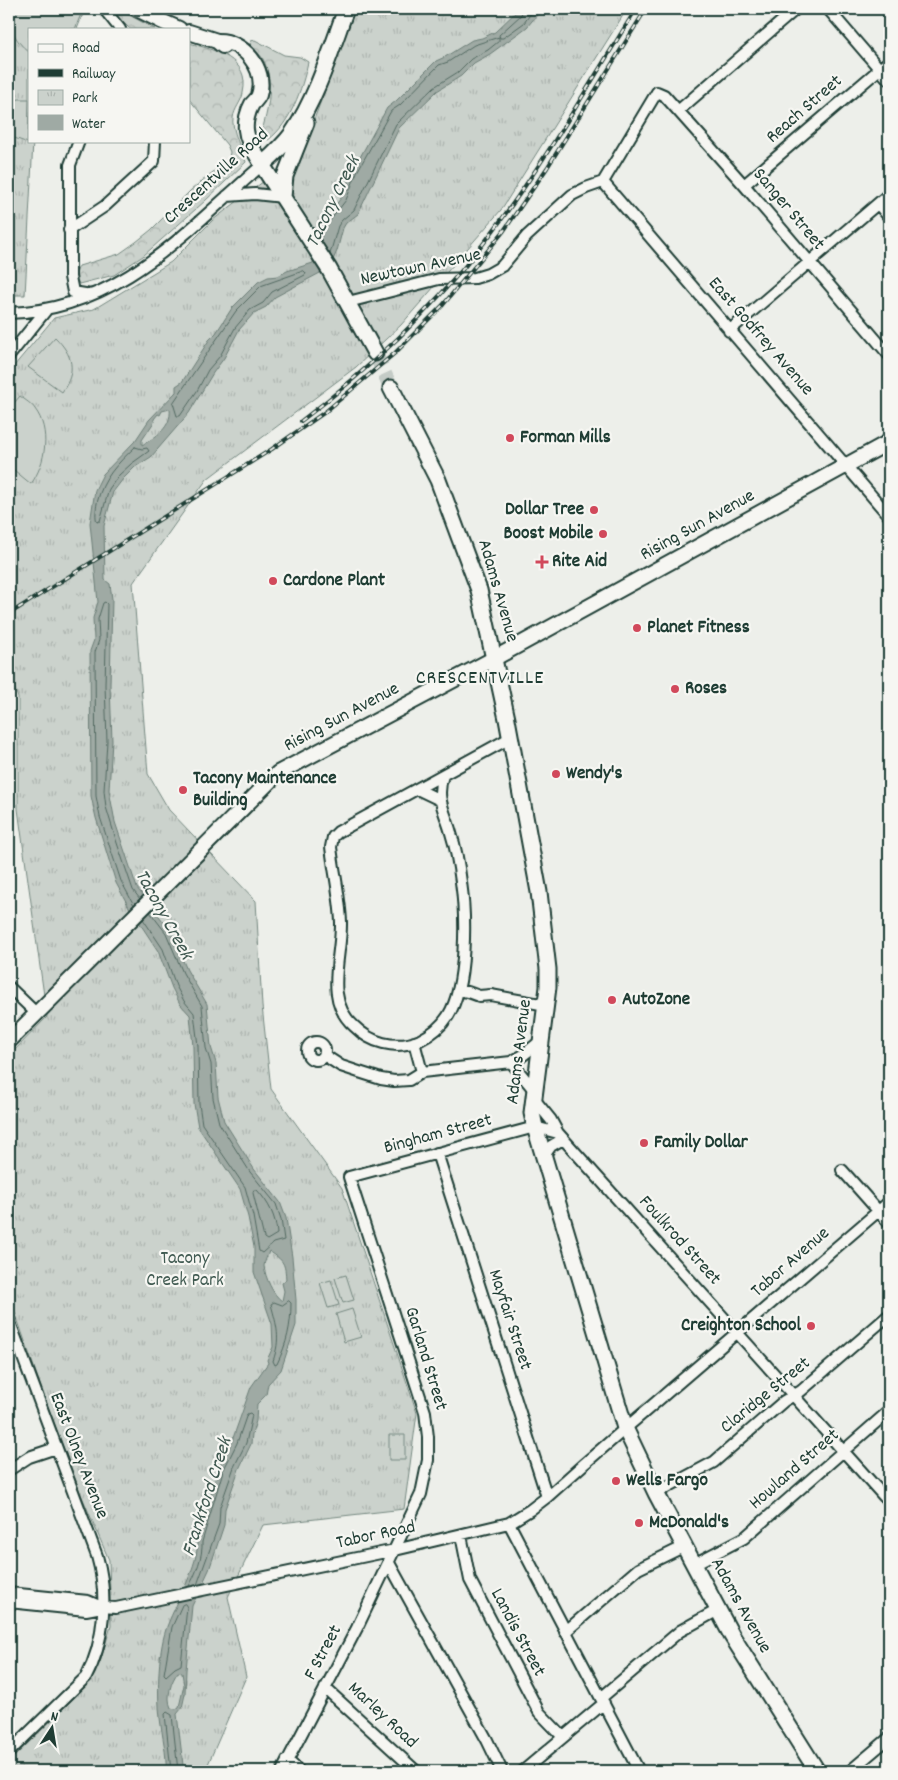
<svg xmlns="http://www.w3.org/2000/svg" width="898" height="1780" font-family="Dekko,sans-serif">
<defs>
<pattern id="forest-crowns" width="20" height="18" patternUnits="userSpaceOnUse" patternTransform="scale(1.25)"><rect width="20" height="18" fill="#cbd2cc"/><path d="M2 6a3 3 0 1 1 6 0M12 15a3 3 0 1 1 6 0" fill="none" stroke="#aeb5b0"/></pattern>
<pattern id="park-tufts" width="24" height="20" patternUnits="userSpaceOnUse" patternTransform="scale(1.25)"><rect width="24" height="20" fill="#cbd2cc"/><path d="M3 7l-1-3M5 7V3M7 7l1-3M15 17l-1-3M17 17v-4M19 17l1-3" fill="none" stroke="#aeb5b0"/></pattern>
</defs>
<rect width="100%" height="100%" fill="#edefea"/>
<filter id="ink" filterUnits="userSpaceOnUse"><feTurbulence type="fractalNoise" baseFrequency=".02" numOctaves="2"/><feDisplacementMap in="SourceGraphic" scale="10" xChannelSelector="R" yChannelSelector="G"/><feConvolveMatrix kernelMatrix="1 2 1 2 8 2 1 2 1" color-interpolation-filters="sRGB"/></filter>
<g filter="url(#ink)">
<!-- forest -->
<path fill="url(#forest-crowns)" stroke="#758880" d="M118,9L155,29H130L113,12Z
M255,40L284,55L300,57L308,62C302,89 291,123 268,140L261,134C268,110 275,83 263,59C260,54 254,49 250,44L251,41Z
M189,43C214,50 251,58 243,93C242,101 234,109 233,118C231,127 242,152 246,162L205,201L143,256L114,275L79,284L75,276L79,266L119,254L136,242L151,230L191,190L229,159L230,152L227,145L189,99Z"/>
<!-- park -->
<path fill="url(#park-tufts)" stroke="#758880" d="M9,9H85L77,29H29V141H33L25,295H9Z
M355,9H627L501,210L401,325L356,367L207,479L133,583L148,774L169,810L256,901L262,1006L271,1089L342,1188L417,1413L404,1509L263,1525L228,1597L246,1677L205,1771H9V1762L87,1685L100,1662L111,1626L109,1560L80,1492L44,1396L9,1295V1056L47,1017L18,809V698L9,673V372L54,318L94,309L171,262L213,220L302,152Z"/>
<!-- pitch -->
<path fill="#cbd2cc" stroke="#758880" d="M9,9H83L75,29H29V52C14,40 9,27 9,9Z
M19,99H29L28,143L9,136V103Z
M55,337C73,355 77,371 62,392L28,367Z
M20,396C25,400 32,404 35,409C51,430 46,463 31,484L9,466V409Z
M346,1275L354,1300L343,1303L335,1278Z
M331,1280L339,1305L328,1308L320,1283Z
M352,1309L361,1337L344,1342L336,1314Z
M389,1435H405V1460H389Z"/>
<!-- water -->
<path fill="#9faaa4" stroke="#6c7e77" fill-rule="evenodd" d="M519,9H540L537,15L527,27L490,54L474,63L461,76L437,91L399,128L358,214L346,223L343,228L337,251L332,262L320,273L275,297L266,307L254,313L239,330L224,358L213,373L189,413L151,457L135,467L123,479L113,492L104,526L105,580L110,584L112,599L110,685L112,741L109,790L115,822L137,888L170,930L187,970L207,1004L211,1047L216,1063L218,1097L224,1121L254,1169L280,1202L286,1218L292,1257L296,1300V1325L281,1370L268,1384L266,1395L257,1404L256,1421L252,1434L251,1444L239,1469L225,1509L224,1525L209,1570L192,1606L186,1670L185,1694L182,1708L177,1714L183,1765L182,1771H166C167,1754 162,1736 160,1718C157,1693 158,1647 168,1624C176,1603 200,1563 197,1541L218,1469L232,1441L251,1387L268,1363L267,1360L273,1347L272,1324L254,1272V1247L248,1217L240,1189L198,1127L194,1104L193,1047L190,1015L180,1004L172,988L158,951L129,907L116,883L96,818L91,796L90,651L94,640L93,618L98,602L90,523L95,490L103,474L135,441L149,420L176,392V386L182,382L209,340L216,333L232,308L258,282L268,277L278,276L287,271L313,263L314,243L320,225L341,198L353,170L387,108L396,101L436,61L445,57L472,40L482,38L495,32ZM170,409C172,427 156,437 142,445V440L154,422V419L158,414L160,415L162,411ZM269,1251C284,1261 285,1263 286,1280L282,1283L284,1291L282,1301C273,1295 265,1277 264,1266C264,1262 268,1255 269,1251ZM178,1672L182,1673L184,1685L179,1707L176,1709L171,1708C166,1697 171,1681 178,1672Z"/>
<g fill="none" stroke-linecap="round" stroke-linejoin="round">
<!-- shore -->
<path stroke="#526961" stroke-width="1" d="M523,9L521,15L499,35L500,38H503L524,23L534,9
M320,239L325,227L346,200L357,172L391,111L400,105L439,65L448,62L474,45L499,37V41L488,50L471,59L458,72L434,87L396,124L354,210L342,220L338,226L330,254
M304,271L306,273L305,275L272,292L263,303L250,310L235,328L220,356L208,370L197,391L180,416H177L173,403L236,311L261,286Z
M135,447L142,449L147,448L149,451L131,464L119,475L109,489L100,521L97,522C95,517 96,509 97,503C103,478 117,464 135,447Z
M134,905L121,881L100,817L96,796L95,652L99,640L98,619L103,603L105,602L107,604L105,685L107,741L104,791L106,807L117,843L133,890L140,899
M143,919L163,949L176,986L184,1001L194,1013L198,1046L199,1104L202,1124L245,1187L253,1216L259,1251L262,1253L273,1243L284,1240L281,1219L276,1204L250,1172L219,1123L213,1098L211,1064L206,1048L202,1006L183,973L166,933L150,912
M254,1190H257C269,1203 276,1217 277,1234L267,1240L264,1238L253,1193Z
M289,1301L291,1303C291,1326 287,1343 277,1364L275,1365L273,1361C281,1338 277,1327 271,1304L274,1302L282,1305Z
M189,1586C196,1574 203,1556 202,1542L223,1471L237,1443L247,1414L250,1413L252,1415L246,1443L234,1467L220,1507L219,1524L197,1585
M185,1604L187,1607L181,1665L175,1668L166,1676L164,1674L172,1627L182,1605Z
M171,1771L165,1714L167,1712L172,1715L178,1771"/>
<!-- highway-tunnel -->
<path stroke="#c4cbc6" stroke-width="15" stroke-dasharray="15 8" stroke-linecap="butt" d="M375,353L391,388"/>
<!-- minor casing -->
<g stroke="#1f3d34" stroke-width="14">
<path id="minor" d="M104,9L120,29
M828,9L889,80
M678,111L796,9
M79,141L70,165V277L73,292L91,295
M603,182L889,516
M744,185L889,61
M227,196L255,194L283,197
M878,204L889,217
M69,230L105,206L154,161L155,141
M348,302L439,279L475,278L488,274L502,266L527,236L572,195L586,188L603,182L657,92L664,95L744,185L889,355
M9,313C119,310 185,232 262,165
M729,331L889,194
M9,356L47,309
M443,775C435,799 445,811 451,833C456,849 459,866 461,882C466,916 467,986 448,1016C441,1027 432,1034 420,1040C409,1045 395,1046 383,1043C371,1040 362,1034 354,1026C323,999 342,957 341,922C340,897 334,872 331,847L333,837L338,832L510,738
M417,789L440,800
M9,987L37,1014
M458,990L468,992L479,996L491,995L546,1005
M307 1051a9 9 0 1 1 18 0a9 9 0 1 1-18 0Z
M414,1042L422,1072
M324,1055L341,1066L359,1072L381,1079L394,1081L409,1080L422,1072L511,1062
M535,1091L511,1062L522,1056L542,1040
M534,1099L551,1120L558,1133
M437,1153L547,1497
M544,1156L551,1146L563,1139
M842,1170L889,1223
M9,1320L97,1556C108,1594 105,1642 86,1677L9,1752
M9,1470L29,1457L56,1448
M656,1493L714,1462L784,1401L801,1391L889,1315
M509,1523L639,1771
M461,1535L470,1580L539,1712L563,1737
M389,1563L487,1740L502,1771
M694,1564L744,1538L889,1411
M9,1593L88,1601L102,1607
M9,1602L86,1610L102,1607L116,1608L395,1550L509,1523L530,1510L547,1497L584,1464L889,1202
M565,1632L638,1569L685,1546
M325,1688L416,1771
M601,1698L680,1631L718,1610
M287,1760L299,1771
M282,1771L357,1628L421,1494L428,1460V1437L425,1412L349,1177L535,1127L558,1133L889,1502
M523,1771L604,1703
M850,1771L889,1738"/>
</g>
<!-- major casing -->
<g stroke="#1f3d34" stroke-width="18">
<path id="major" d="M137,9L161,21L179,29
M189,32L217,41L223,46
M217,41C243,40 267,69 259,95C258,98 255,101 252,104C248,111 245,122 246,130C247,143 257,154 262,165
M9,1041L278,773L495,658L889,442"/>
</g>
<!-- highway casing -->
<g stroke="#1f3d34" stroke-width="19">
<path id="highway" d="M346,9C331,50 317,97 292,134C283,146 273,155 262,165L329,269L375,353
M283,197L285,176L306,123
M391,388L438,480L479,590L507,719L539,892L548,969V987L532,1113L535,1127L625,1428L656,1493L732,1636L817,1771"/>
</g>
<!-- minor -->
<use href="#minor" stroke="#f6f6f2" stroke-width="10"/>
<!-- major -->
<use href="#major" stroke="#f6f6f2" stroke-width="14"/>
<!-- highway -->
<use href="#highway" stroke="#f6f6f2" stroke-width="15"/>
<!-- rail casing -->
<g stroke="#1f3d34" stroke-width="4">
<path id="rail" d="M301,421C371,368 437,305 490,235C544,163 589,85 636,9
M9,614L272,449L325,412L395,353L443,305L503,232L547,168L646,9"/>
</g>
<!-- rail -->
<use href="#rail" stroke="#f6f6f2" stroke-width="2" stroke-dasharray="5.5" stroke-linecap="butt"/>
</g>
</g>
<!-- markers -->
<g fill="#d1495b" stroke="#f6f6f2" stroke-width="2">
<circle cx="510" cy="438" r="5"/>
<circle cx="594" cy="510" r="5"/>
<circle cx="603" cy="534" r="5"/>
<path d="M539.5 554.5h5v5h5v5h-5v5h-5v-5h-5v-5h5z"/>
<circle cx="273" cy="581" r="5"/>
<circle cx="637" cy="628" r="5"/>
<circle cx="675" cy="689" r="5"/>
<circle cx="556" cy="774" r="5"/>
<circle cx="183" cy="790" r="5"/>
<circle cx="612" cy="1000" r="5"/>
<circle cx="644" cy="1143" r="5"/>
<circle cx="811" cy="1326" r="5"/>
<circle cx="616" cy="1481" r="5"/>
<circle cx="639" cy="1523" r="5"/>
</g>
<g text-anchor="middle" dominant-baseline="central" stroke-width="4.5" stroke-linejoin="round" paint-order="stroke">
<!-- street labels -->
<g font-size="19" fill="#1f3d34" stroke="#f6f6f2">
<text transform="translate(805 110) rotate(-41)">Reach Street</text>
<text transform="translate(217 177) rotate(-42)">Crescentville Road</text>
<text transform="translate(788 210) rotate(50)">Sanger Street</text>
<text transform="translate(421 268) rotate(-12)">Newtown Avenue</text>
<text transform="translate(760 337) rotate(49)">East Godfrey Avenue</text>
<text transform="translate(698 526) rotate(-29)">Rising Sun Avenue</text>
<text transform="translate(497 591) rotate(74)">Adams Avenue</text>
<text transform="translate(342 718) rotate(-28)">Rising Sun Avenue</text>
<text transform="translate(520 1052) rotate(-83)">Adams Avenue</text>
<text transform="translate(438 1135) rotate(-15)">Bingham Street</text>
<text transform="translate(679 1241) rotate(48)">Foulkrod Street</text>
<text transform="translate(791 1263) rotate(-41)">Tabor Avenue</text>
<text transform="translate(509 1320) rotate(72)">Mayfair Street</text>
<text transform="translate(425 1359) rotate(73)">Garland Street</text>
<text transform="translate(766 1396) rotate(-39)">Claridge Street</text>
<text transform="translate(78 1456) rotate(69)">East Olney Avenue</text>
<text transform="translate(795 1470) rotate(-41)">Howland Street</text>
<text transform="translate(376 1536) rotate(-12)">Tabor Road</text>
<text transform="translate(740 1606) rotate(61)">Adams Avenue</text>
<text transform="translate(517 1633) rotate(62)">Landis Street</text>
<text transform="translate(324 1653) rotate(-62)">F Street</text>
<text transform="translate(382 1716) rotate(43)">Marley Road</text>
</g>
<!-- poi labels -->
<g font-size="19" font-weight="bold" fill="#1f3d34" stroke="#f6f6f2" text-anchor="start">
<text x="520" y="438">Forman Mills</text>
<text x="584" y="510" text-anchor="end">Dollar Tree</text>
<text x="593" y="534" text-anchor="end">Boost Mobile</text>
<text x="552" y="562">Rite Aid</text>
<text x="283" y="581">Cardone Plant</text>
<text x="647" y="628">Planet Fitness</text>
<text x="685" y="689">Roses</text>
<text x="566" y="774">Wendy's</text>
<text x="193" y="779">Tacony Maintenance<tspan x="193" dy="22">Building</tspan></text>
<text x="622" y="1000">AutoZone</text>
<text x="654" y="1143">Family Dollar</text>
<text x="801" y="1326" text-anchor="end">Creighton School</text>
<text x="626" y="1481">Wells Fargo</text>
<text x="649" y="1523">McDonald's</text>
</g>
<!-- park labels -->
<g font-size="19" fill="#415b52" stroke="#f6f6f2">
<text x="185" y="1259">Tacony<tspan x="185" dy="22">Creek Park</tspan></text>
</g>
<!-- water labels -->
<g font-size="20" font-style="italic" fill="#3f5850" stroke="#f6f6f2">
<text transform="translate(334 202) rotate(-64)">Tacony Creek</text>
<text transform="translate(163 915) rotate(61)">Tacony Creek</text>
<text transform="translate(208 1497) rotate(-72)">Frankford Creek</text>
</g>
<!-- neighbourhood labels -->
<g font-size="20" letter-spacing="1" fill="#1f3d34" stroke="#f6f6f2">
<text x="480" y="679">CRESCENTVILLE</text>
</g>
</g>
<!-- margin -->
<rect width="898" height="1780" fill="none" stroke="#f6f6f2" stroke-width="30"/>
<rect x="15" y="15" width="868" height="1750" fill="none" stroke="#1f3d34" stroke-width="2" filter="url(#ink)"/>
<!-- legend -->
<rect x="28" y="28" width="162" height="115" fill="#f6f6f2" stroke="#a0aca6"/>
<rect x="38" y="44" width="25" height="8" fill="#f6f6f2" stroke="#a0aca6"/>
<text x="72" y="52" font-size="15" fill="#1f3d34">Road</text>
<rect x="38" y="69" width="25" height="8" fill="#1f3d34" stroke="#a0aca6"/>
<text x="72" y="78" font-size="15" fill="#1f3d34">Railway</text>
<rect x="38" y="90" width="25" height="15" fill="url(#park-tufts)" stroke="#a0aca6"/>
<text x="72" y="102" font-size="15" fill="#1f3d34">Park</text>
<rect x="38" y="115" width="25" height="15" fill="#9faaa4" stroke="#a0aca6"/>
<text x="72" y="128" font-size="15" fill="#1f3d34">Water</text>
<!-- north arrow -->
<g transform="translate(52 1728) rotate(12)" stroke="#f6f6f2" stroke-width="4" paint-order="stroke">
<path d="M0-4L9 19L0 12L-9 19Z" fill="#1f3d34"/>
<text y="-8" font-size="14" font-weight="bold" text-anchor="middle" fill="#1f3d34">N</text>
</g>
</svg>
